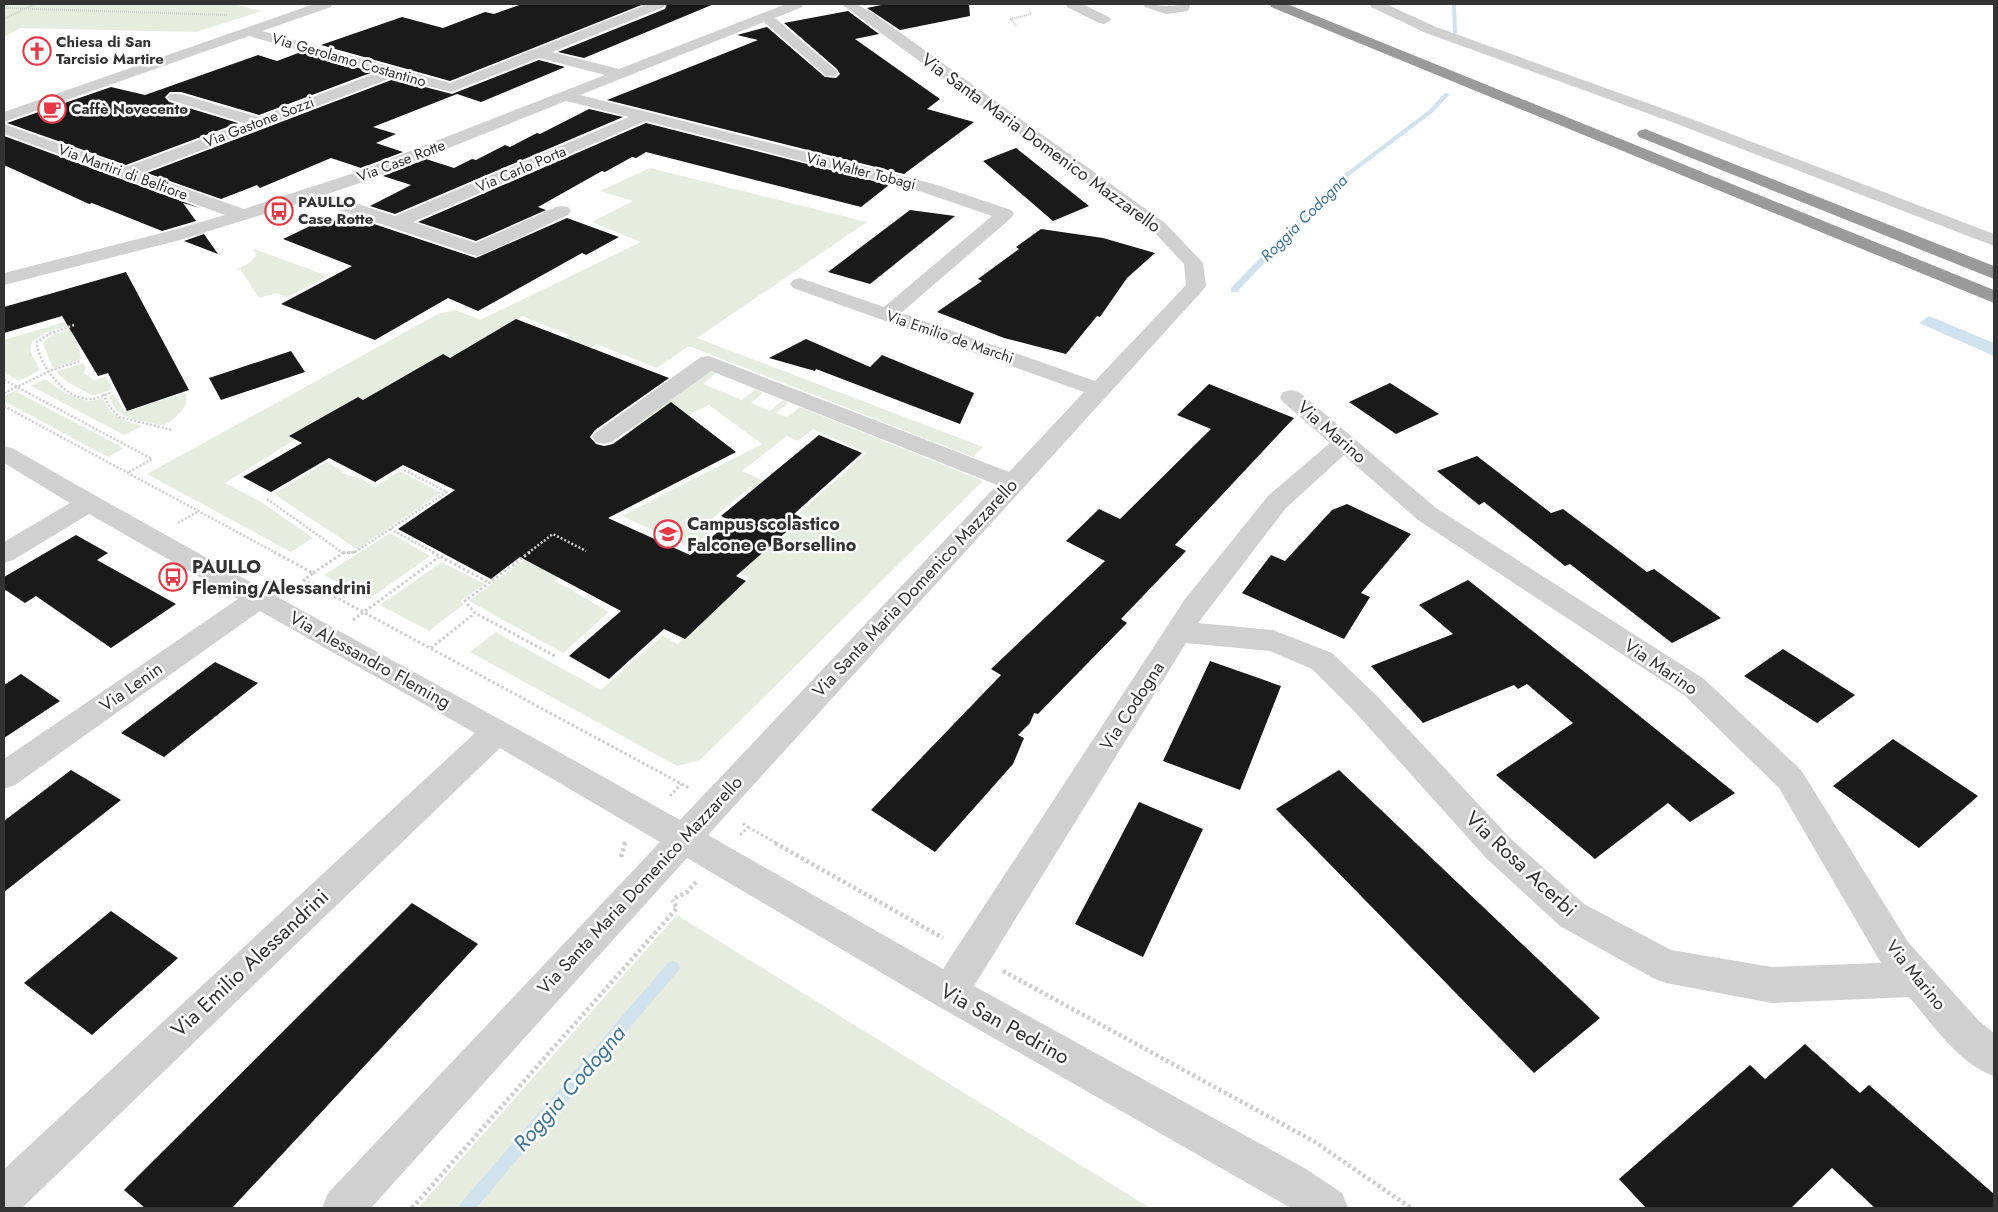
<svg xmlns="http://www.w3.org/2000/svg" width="1998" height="1212" font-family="Jost,sans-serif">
<rect width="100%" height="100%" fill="#fff"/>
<!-- green -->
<path fill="#e6ecdf" d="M4,4H233L262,11L196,32L20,28L4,37Z
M650,168L867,222L697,338L983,447L973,457L689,346L657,368L597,344L560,368L534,357L569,335L522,316L450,358L443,354L371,403L357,397L290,436L296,439L225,483L261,502L313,538L291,552L147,474L438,314L455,310L480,320L641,242L592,222L633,201L600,191Z
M254,249L328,276L287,297L276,293L259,298L240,269L234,271L249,263L256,256Z
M78,318L81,322L47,332L32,342L30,351L40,370L19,381L4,373V340Z
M82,326L88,339L76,343L82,359L53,368L43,344L44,341L55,334Z
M83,363L86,367L84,373L94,380L105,377L113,389L93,396L68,382L56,372Z
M709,370L716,373L703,384L742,400L756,389L763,393L751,403L770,411L783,400L788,403L776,413L787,417L800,407L983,481L700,760L677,766L470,652L496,632L601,690L662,636L678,644L750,578L735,570L762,546L770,550L807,517L799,513L867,453L813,429L798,441L787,436L742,471L769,483L759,491L750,487L713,518L721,523L691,548L622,516L762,444L709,405L658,429L643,432L631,427Z
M45,379C63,391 80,407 103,398C110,418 124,420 143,426L124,435L31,386Z
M15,391L124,448L108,457L4,401V396Z
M185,393C192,406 173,420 163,426C139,418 118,423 109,396L114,394L125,412Z
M327,462L347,475L361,479L375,487L400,471L441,493L357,549L274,494Z
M390,533L430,556L369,599L324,575Z
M552,539L584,555L554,580L609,612L563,653L469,601Z
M442,562L484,584L461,601L464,604L429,631L380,605Z
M677,915L1150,1208H418Z"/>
<!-- water -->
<path fill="#cfe2ee" d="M1929,316L1994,343V356L1919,323Z"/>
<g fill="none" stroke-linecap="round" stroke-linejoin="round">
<!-- stream -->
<path fill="#cfe2ee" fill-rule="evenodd" d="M1452,4H1456L1457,33L1455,34L1453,33Z
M1445,93L1450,94L1432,113L1338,184L1237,292H1231V288L1334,182L1428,111Z
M673,961L678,963L680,967L678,971L476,1208H458L461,1203L668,963Z"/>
</g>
<!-- building -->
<path fill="#1a1a1a" d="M522,4H644L450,81L321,45L402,17L443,28L485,12L494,14Z
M667,4H714L584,58L558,52L665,9Z
M886,4H969L970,16L900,30L867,8Z
M848,11L879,34L855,39L940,99L927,109L974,122L904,174L607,100L758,40L737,35L767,27L825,77L836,78L840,74L837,69L784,23Z
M301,52L373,72L259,115L181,92H170L165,97L169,102L238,123L126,165L7,123L111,87L145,95L258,55L277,61Z
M539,60L565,67L481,102L457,94L373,127L396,134L376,143L403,152L361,168L331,158L260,188L257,185L221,199L147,173L394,79L452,94Z
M589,109L623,117L395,214L370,206L411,185L383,176L426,159L454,168L472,159L476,160L505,145L510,147L537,133L540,134Z
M646,123L889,185L861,207L646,152L636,158L632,157L605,172L602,171L538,207L546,210L476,241L418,222Z
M4,136L200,208L183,203L196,221L162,231L92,203L89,204L4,165Z
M1016,148L1089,206L1053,221L983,161Z
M910,210L955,216L870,284L828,272Z
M350,216L476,258L567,218L619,237L586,255L582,253L478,311L448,298L375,340L281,304L352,266L283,239L327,218L338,222Z
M1041,229L1103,238L1155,253L1127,278L1100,317L1097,316L1066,354L1004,338L937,312L982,281L978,279L1019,249L1016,247Z
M204,234L218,254L184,241Z
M126,272L189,390L127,411L108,373L98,376L62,316L4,333V307Z
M516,319L669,378L595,430L590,437L596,444L604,446L613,444L671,402L736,452L608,518L690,555L731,521L721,516L819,435L862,453L794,514L802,518L736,576L746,581L685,639L664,629L609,679L569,656L621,611L520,557L491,579L398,529L455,490L403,465L375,482L329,458L271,492L243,477L302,443L289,436L358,397L363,400L443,354L450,358Z
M806,339L870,367L882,355L974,393L960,424L816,369L815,371L769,358Z
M291,351L305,372L221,400L209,378Z
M1390,383L1439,414L1396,434L1349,402Z
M1209,384L1294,418L1175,545L1186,551L1121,619L1127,623L1038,714L1034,713L1030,723L1018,735L1024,738L1013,764L935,852L871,810L1001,675L991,669L1105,561L1066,541L1099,509L1120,519L1211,429L1177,415Z
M1477,456L1551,513L1563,509L1647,572L1654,569L1721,618L1672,643L1570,564L1565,566L1484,502L1479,505L1437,471Z
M1347,504L1411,534L1361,593L1370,597L1344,639L1242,593L1271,555L1285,561L1332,510Z
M76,535L108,553L97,560L176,604L111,648L36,596L25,603L4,589V577Z
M1468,580L1606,689L1735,793L1690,822L1668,803L1595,859L1496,775L1573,723L1527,684L1518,689L1514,685L1423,723L1371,666L1453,634L1419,605Z
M1783,649L1855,695L1817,723L1744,676Z
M1210,661L1281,686L1240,790L1163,761Z
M215,662L258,683L164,757L121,733Z
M21,674L60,701L4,738V685Z
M1893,739L1978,796L1919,848L1833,786Z
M71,770L121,800L4,892V821Z
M1339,770L1600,1018L1534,1073L1276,809Z
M1139,802L1203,829L1143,957L1075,924Z
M412,903L478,944L232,1208H145L124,1190Z
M111,911L178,958L92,1035L24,983Z
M1805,1044L1860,1093L1869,1085L1994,1194V1208H1875L1832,1168L1791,1208H1646L1619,1179L1750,1065L1765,1079Z"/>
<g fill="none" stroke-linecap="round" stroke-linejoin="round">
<!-- path-far3 -->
<path stroke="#cdcdcd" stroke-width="2" stroke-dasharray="1 1" stroke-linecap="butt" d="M4,8L228,15
M4,19L35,4
M1016,26L1011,19L1031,14L1030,11"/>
<!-- path-far2 -->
<path stroke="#cdcdcd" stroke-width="2.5" stroke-dasharray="2 2" stroke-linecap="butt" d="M74,325L49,334L37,342C38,365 66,401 91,399C97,399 104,395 110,393
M4,380L152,459L129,472
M4,393L52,370L80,361
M103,394L109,406L119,417L172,430
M4,406L276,553
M267,499L343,553
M178,523L199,511
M390,529L435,553
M343,553L355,552L447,492L402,469
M528,553L553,534L586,551"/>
<!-- path-far1 -->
<path stroke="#cdcdcd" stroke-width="3" stroke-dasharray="2.5 2.5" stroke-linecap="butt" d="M274,552L313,573L304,580L689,788
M432,552L490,583
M530,552L465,601L475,613L555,656
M343,553L355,552
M313,573L343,553L341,552
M353,620L439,557
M431,648L475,613
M670,796L681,784
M748,827L778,844
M740,835L748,827L742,823
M624,844L625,841"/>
<!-- path -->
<path stroke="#cdcdcd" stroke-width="4.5" stroke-dasharray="3 3" stroke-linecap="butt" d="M775,843L943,938
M621,857L625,843
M675,898L687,892L696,882
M1003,971L1315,1142L1411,1208
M412,1208L677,908L672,900"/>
<!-- minor -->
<path fill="#d0d0d0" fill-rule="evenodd" d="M314,4H332L331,7L262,31L450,83L648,4H665L664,7L552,52L619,69L786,4H803L802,7L775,18L836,70L838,73L836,76H826L764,22L580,95L934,184L1011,210L1014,214L1011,218L901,313L1095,381L1186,285L1184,264L1153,231L841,4H856L873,13L1165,223L1203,263L1206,286L1203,290L708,835L943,969L1185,599L1268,496L1330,443L1283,402L1280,397L1283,392L1291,390L1299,392L1436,508L1704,679L1801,770L1908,942L1979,1021L1994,1033V1076C1958,1063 1933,1025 1909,997L1772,1003L1666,983L1653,978L1560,926L1487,859L1355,712L1312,669L1270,651L1186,643L974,986L1306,1169L1342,1193L1348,1208H1291L936,1005L687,858L371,1208H322L328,1193L660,842L500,748L22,1208H4V1169L475,733L260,611L15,785L4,789V759L238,599L89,514L13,560L4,563V542L70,503L4,463V446L12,448C233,575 458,694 680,820L997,485L711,371L612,442L604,444L596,442L592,437L596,432L701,357L709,356L1009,472L1084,392L793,288L790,284L793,280L800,278L884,307L992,216L922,192L646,121L413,222L476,243L556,207L562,206L568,207L571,211L568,215L484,254L477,256L470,254L310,200L180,240L4,285V273L166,232L225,215L4,134V124L126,167L244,123L170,100L167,97L170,94H180L259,117L379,72L249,36L4,122V112ZM539,58L605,75L354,173L244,209L142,173L394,77L451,92ZM566,101L629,117L395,216L327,194L366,181ZM1344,455L1418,520L1684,695L1779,788L1881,963L1772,967L1671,950L1584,904L1511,839L1377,696L1332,653L1273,630L1198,623L1286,508Z
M1066,4H1082L1109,17L1111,20L1104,24L1099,23L1067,7Z
M1144,4C1152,4 1161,6 1169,6C1176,6 1180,4 1189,4L1190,6L1188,11L1166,14L1145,7Z
M1370,4H1386L1436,27L1689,118L1994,234V246L1677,124L1426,33L1371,7Z"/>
<!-- highway -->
<path fill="#9a9a9a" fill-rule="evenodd" d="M1270,4H1287L1994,290V303L1271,7Z
M1645,129L1994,266V279L1639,137L1637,134L1639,131Z"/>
</g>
<!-- icons -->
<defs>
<g id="church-ring" transform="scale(1.4375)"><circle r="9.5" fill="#fff" stroke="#e63946" stroke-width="1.5"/><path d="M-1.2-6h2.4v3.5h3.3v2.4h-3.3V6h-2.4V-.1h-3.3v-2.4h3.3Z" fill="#e63946"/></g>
<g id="cafe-ring" transform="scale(1.4375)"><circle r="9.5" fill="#fff" stroke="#e63946" stroke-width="1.5"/><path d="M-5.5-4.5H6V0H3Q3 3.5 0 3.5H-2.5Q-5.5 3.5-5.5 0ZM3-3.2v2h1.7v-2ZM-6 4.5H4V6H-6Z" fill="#e63946"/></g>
<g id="bus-ring" transform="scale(1.4375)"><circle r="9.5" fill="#fff" stroke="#e63946" stroke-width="1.5"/><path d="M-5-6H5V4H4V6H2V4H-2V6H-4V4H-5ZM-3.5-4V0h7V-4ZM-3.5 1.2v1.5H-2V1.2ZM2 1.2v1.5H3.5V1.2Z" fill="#e63946"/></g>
<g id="school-ring" transform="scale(1.4375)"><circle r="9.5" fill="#fff" stroke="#e63946" stroke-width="1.5"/><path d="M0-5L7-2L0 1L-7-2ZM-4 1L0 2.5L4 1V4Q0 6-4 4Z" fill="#e63946"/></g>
</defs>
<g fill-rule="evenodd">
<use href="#church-ring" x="37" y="51"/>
<use href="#cafe-ring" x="52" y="109"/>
<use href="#bus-ring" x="279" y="211"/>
<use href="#school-ring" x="668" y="534"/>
<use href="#bus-ring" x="173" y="577"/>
</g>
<g text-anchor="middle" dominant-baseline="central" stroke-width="5" stroke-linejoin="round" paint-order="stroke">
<!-- far-poi labels -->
<g font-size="15" font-weight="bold" fill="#333" stroke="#fff" text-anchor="start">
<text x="56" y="42">Chiesa di San<tspan x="56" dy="17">Tarcisio Martire</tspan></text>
<text x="71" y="109">Caffè Novecento</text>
<text x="298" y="202">PAULLO<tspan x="298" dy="17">Case Rotte</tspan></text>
</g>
<!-- far-street labels -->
<g font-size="15" fill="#333" stroke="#fff">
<text transform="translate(349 60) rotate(16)">Via Gerolamo Costantino</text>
<text transform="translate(259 122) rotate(-21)">Via Gastone Sozzi</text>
<text transform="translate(401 161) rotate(-21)">Via Case Rotte</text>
<text transform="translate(521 169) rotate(-23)">Via Carlo Porta</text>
<text transform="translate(861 171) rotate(14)">Via Walter Tobagi</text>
<text transform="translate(123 172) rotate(20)">Via Martiri di Belfiore</text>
<text transform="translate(950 337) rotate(19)">Via Emilio de Marchi</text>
</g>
<!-- far-water labels -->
<g font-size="16" font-style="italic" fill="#3f7597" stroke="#fff">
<text transform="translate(1304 218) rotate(-45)">Roggia Codogna</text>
</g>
<!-- street labels -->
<g font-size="18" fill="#333" stroke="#fff">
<text transform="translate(1041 143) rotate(36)">Via Santa Maria Domenico Mazzarello</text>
<text transform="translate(1332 432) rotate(41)">Via Marino</text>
<text transform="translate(915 588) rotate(-47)">Via Santa Maria Domenico Mazzarello</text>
<text transform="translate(370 660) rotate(29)">Via Alessandro Fleming</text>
<text transform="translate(1661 667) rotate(34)">Via Marino</text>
<text transform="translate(131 687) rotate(-35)">Via Lenin</text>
<text transform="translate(1132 706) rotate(-57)">Via Codogna</text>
<text transform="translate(640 885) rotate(-47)">Via Santa Maria Domenico Mazzarello</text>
<text transform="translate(1916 975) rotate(51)">Via Marino</text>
</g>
<!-- poi labels -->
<g font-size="18" font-weight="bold" fill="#333" stroke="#fff" text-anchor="start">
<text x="687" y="524">Campus scolastico<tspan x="687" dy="21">Falcone e Borsellino</tspan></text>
<text x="192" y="567">PAULLO<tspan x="192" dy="21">Fleming/Alessandrini</tspan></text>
</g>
<!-- near-street labels -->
<g font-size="21" fill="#333" stroke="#fff">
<text transform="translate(1521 864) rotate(43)">Via Rosa Acerbi</text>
<text transform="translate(250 963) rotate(-43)">Via Emilio Alessandrini</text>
<text transform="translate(1005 1024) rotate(29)">Via San Pedrino</text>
</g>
<!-- near-water labels -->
<g font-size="22" font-style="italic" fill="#3f7597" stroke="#fff">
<text transform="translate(569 1088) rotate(-49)">Roggia Codogna</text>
</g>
</g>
<!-- border -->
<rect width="1998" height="1212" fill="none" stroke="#333333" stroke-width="10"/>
</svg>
